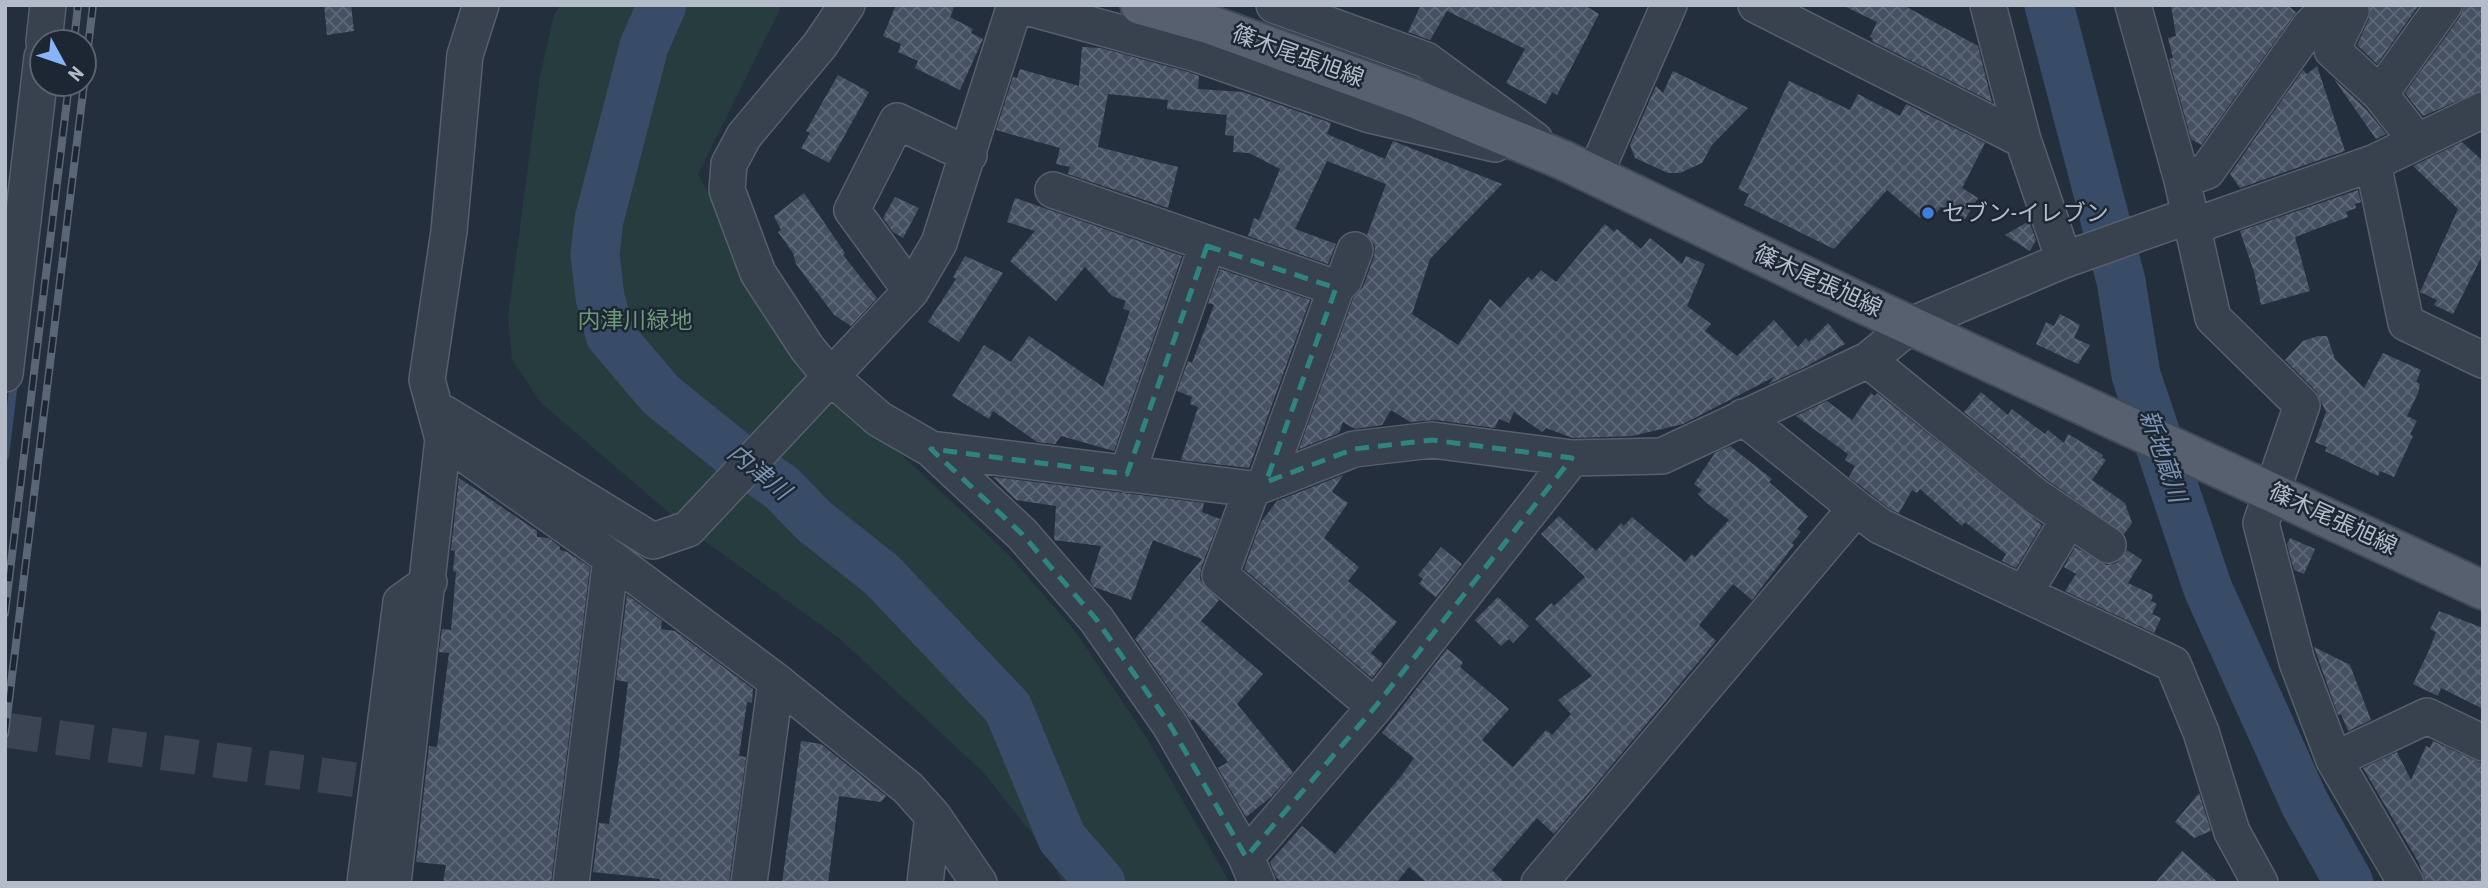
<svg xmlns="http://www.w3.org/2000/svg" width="2488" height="888" font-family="'Roboto Condensed','Noto Sans JP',sans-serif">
<defs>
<pattern id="building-cross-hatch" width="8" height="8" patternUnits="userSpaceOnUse" patternTransform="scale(1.75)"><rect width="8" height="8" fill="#455162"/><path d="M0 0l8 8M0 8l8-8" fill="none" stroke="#5d6877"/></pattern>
</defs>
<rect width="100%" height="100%" fill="#242f3e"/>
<!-- green -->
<path fill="#263c3f" d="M560,5H782L698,174L798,359L1008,554L1075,631L1148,740L1230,883H1063L1045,850L984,773L840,639L688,529L541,403L512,359L508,317L540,76L554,15Z"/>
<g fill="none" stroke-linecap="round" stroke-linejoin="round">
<!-- stream -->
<path stroke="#394c67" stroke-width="8" d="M5,456L14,382"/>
<!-- river -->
<path stroke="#394c67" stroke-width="49" d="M662,5L644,46L599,220L595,254L600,297L610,335L661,395L743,461L782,488L814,521L882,575L1008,708L1062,838L1101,883
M2049,5L2121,281L2136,375L2208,589L2305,804L2349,883"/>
</g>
<!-- building -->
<path fill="url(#building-cross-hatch)" d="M324,5H351L354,31L327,35Z
M896,5H955L950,17L973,29L971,33L983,39L960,90L915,68L918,61L898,52L901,44L883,36Z
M1421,5H1584L1599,14L1557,95L1552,92L1546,104L1506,83L1525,49L1447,11L1430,40L1408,32Z
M1842,5H1903L1978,46L1992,102L1872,41L1873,38L1870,37L1877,22Z
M2171,5H2287L2296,12L2201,145L2191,139L2169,59L2173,58L2168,38L2176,36Z
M2370,5H2419L2377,64L2357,45L2369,19Z
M2464,5H2483V90L2423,116L2405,93L2460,17Z
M1082,47L1101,48L1188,72L1199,76L1198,89L1243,92L1331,123L1327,134L1385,159L1393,141L1502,184L1430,259L1412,314L1458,345L1490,299L1500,308L1528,277L1532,280L1541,270L1556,282L1605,224L1614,232L1617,229L1641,249L1650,238L1682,264L1686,256L1705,264L1687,306L1711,324L1705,331L1737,356L1774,320L1798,347L1806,338L1809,342L1828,323L1845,344L1809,365L1769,384L1774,377L1683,424L1632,436L1573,438L1546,428L1542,432L1514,412L1509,423L1499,419L1495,428L1436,420L1410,422L1391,410L1382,425L1355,429L1343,422L1339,433L1299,449L1353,299L1363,287L1374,257L1375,246L1367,235L1386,184L1327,161L1295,229L1336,244L1328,264L1248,236L1254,218L1259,220L1280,169L1249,153L1233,152L1234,136L1225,135L1227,115L1167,109L1168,100L1108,94L1098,147L1178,167L1168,208L1068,174L1070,167L1056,164L1060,148L996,130L1013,77L1017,78L1020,69L1079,86Z
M2317,66L2345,151L2240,188L2230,174L2303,70L2307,74Z
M1673,71L1748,108L1712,145L1702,163L1680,173H1668L1635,158L1630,145L1656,86L1663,93Z
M838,75L869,92L829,163L801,148L810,133L806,131Z
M2334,79L2365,108L2386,134L2376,139Z
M1789,81L1850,110L1858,94L1900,116L1906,104L1985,143L1962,188L1978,198L1965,219L1941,207L1932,218L1925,212L1920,218L1887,190L1834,249L1744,205L1749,194L1738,189Z
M2462,142L2483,161V254L2453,314L2434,305L2437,300L2420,292L2458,209L2413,166Z
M2358,190L2361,202L2355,204L2356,208L2346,212L2348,217L2295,237L2310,291L2261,305L2254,272L2240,231Z
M804,193L845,253L843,255L877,298L851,326L834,315L796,264L793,253L778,232L781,230L774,216Z
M895,197L919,208L903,238L893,232L883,218Z
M1015,198L1182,256L1114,451L1061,436L1055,444L1037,442L993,411L989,419L952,396L984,345L1011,362L1029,336L1103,387L1130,311L1123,309L1126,301L1112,296L1085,267L1056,301L1010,261L1035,231L1007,222Z
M2029,221L2036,240L2030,251L2005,235Z
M965,256L1003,273L959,342L928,322L956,279L953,277Z
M1220,269L1310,300L1249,468L1181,460L1198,407L1190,404L1192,397L1177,391L1188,361L1192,363L1214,305L1208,303Z
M2060,314L2080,325L2074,338L2090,345L2078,364L2036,344L2046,322L2054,326Z
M2318,336H2327L2335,359L2364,388L2383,353L2421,370L2416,382L2420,384L2418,393L2407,416L2417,421L2410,434L2413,436L2394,477L2380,471L2378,476L2325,451L2327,447L2315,442L2326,412L2316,391L2285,360L2303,341Z
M1981,392L2008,415L2012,409L2045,434L2048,430L2064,443L2068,434L2103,455L2102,458L2106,460L2092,480L2125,503L2132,523L2124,534L2049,481L1964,412Z
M1871,393L1874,396L1877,393L2042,525L2016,568L2002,561L2006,554L1965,522L1962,526L1920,489L1917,493L1912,490L1899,513L1890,509L1849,477L1855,466L1845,460L1848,454L1796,416L1827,401L1852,420Z
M1730,446L1772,479L1769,482L1808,516L1797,529L1801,532L1792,543L1794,545L1752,600L1733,584L1699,625L1716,641L1554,834L1537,818L1492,870L1505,883H1427L1409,867L1396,883H1282L1276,877L1270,862L1302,826L1335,854L1402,775L1414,758L1382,733L1447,649L1463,662L1460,667L1509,709L1482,740L1513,767L1546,730L1552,735L1571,714L1558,700L1592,676L1535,619L1551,603L1554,606L1585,577L1541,534L1559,516L1596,551L1621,523L1624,526L1632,517L1685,562L1692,554L1695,557L1729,520L1707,503L1698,494L1702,490L1694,484L1715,453Z
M1343,475L1332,492L1348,503L1324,538L1359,567L1348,581L1397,622L1371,653L1383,664L1372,678L1244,569L1261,522L1277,501Z
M993,477L1204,503L1202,512L1220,519L1201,568L1200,579L1219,600L1201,621L1263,674L1237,704L1293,772L1271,797L1246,817L1218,768L1228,762L1193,719L1191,721L1135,639L1202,559L1153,540L1131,600L1094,587L1090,581L1101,546L1054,540L1056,506L1016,500Z
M459,478L537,531V537L549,538L560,547V550L567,552L590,567L551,883H443L446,865L416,862L429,746L437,747L449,653L439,652L442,629L451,630L456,572L453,571L455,551L451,550Z
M2290,538L2315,549L2304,574L2294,570L2287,544Z
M1441,547L1462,564L1436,597L1419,584L1423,579L1418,575Z
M2075,547L2106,565L2117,563L2127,550L2142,560L2128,583L2153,595L2151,601L2157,604L2152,614L2161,618L2154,633L2065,591L2076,574L2064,567Z
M627,595L662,621L661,629L675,631L753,689L752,703L747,702L739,756L746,757L729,883H660V879L593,872L599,823L609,824L619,758L628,682L616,680Z
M1498,597L1529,626L1513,643L1509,639L1501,646L1475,620Z
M2439,611L2483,628V709L2441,688L2438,696L2413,684L2430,648L2436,632L2430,629Z
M2314,647L2350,665L2371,720L2348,731L2341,714L2338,715Z
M801,741L821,744L886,796L881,802L839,796L828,883H782Z
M2433,741L2483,764V883H2426L2419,863L2363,768L2397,752L2411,780L2426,746L2430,748Z
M2199,793L2211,831L2194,838L2175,822Z
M2182,851L2219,883H2155Z"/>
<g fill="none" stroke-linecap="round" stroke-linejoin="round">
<!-- minor-tunnel -->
<path stroke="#3a4453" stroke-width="35" stroke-dasharray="35 18" stroke-linecap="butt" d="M5,730L377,783"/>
<!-- minor casing -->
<g stroke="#565f6c" stroke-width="38">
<path id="minor" d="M847,5L820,45L744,136L729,164L727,190L758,273L807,348L832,378L879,419L931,449L1022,534L1096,619L1170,725L1246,857L1257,883
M1019,5L1194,53L1370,115L1495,144
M1274,5L1426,60L1535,140
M1756,5L2023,140
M1988,5L2023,140L2064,260
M2133,5L2182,180L2213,318L2302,405L2261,523L2297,662L2334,760L2406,883
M2348,5L2351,11L2332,50L2380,94L2416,140
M44,42L48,5
M2380,94L2444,5
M2373,163L2406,323L2483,360
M1595,174L1669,5
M2182,180L2207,171L2310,26L2332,5
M1053,190L1336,288
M2191,227L2373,163L2483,110
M911,291L852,210L897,121L969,155
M1868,360L2037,497L2108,545
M5,374L42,57
M437,409L653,541L688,529L911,291L939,243L1015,5
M443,439L611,558L776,681L908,788L933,816L979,883
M931,449L1252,489L1354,449L1432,440L1572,458L1662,456L1868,360L1911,325L2064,260L2188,216
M1127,474L1207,246
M1266,482L1336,288L1344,280L1355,250
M1252,489L1220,575L1375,707
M1856,508L1880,526L2173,664L2201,732L2232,832L2260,883
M2025,592L2069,519
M2334,760L2427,716L2483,743
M1246,857L1375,707L1572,458
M365,883L401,602L429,582
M393,883L443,439L427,380L449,231L465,55L481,5
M571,883L611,558
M749,883L776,681
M925,883L933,816
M1539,883L1856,508L1743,417"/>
</g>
<!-- major casing -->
<g stroke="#414a57" stroke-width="42">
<path id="major" d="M1140,5L1208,24L1418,100L1563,160L1857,301L2483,590"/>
</g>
<!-- minor -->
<use href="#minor" stroke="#38414e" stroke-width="35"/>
<!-- major -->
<use href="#major" stroke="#56606e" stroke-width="38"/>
<!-- rail casing -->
<g stroke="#5a6575" stroke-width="8">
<path id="rail" d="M74,42L78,5
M84,81L93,5
M5,613L69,84
M5,734L84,84"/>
</g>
<!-- rail -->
<use href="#rail" stroke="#1d2633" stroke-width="5" stroke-dasharray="16" stroke-linecap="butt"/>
</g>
<!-- marked area -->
<path fill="none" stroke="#308480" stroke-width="5" stroke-dasharray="14 9" stroke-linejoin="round" d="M1207,246L1336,288L1266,482L1354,449L1432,440L1572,458L1375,707L1246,857L1170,725L1096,619L1022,534L931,449L1127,474Z"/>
<!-- markers -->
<circle fill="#3f7fe0" stroke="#1d2633" stroke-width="2.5" cx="1928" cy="213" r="7"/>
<g text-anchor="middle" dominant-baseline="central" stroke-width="5" stroke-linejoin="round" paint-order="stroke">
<!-- street labels -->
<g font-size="23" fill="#b4bcc9" stroke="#1d2633">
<text transform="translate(1298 56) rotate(20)">篠木尾張旭線</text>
<text transform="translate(1818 281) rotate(25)">篠木尾張旭線</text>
<text transform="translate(2333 519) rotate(25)">篠木尾張旭線</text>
</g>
<!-- poi labels -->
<g font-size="23" fill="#b4bcc9" stroke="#1d2633" text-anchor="start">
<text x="1942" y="213">セブン-イレブン</text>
</g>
<!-- park labels -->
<g font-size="23" fill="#6b9a76" stroke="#1d2633">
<text x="635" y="320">内津川緑地</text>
</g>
<!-- water labels -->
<g font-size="24" font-style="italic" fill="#7c92b1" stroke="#1d2633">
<text transform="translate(2163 456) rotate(71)">新地蔵川</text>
<text transform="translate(759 472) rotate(39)">内津川</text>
</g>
</g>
<!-- border -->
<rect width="2488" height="888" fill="none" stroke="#b4bcc9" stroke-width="14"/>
<!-- north arrow -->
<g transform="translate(63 63) rotate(130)"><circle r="33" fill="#1d2633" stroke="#59626f" stroke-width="2"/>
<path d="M0-5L12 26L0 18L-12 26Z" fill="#8ab4f8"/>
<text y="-10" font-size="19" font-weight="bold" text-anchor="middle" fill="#b4bcc9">N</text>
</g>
</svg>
